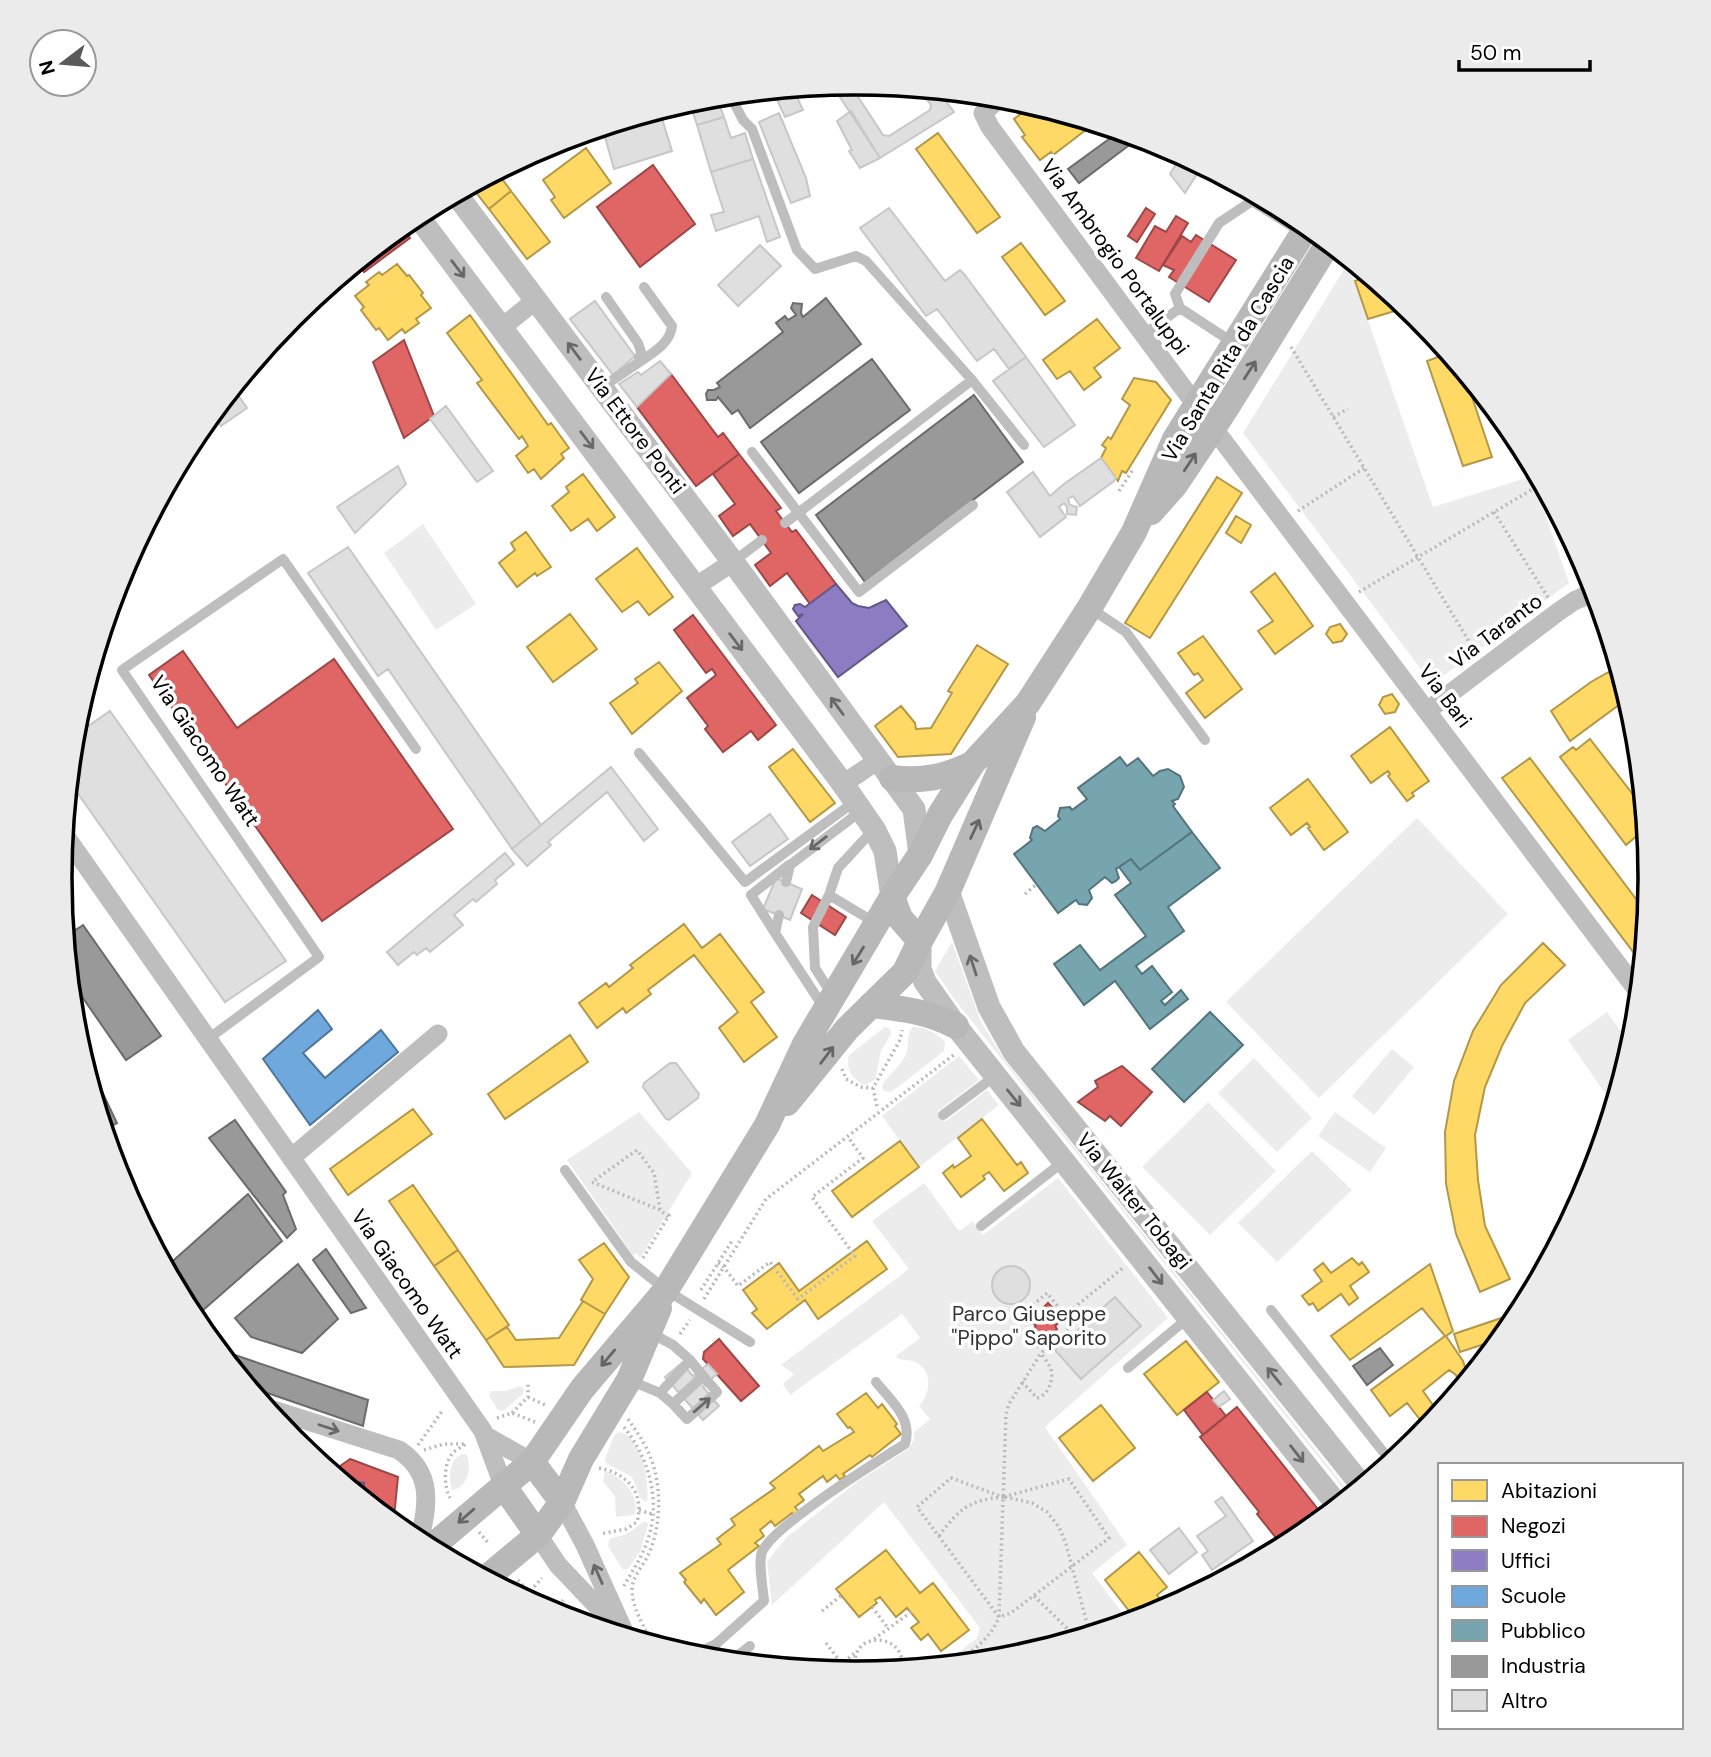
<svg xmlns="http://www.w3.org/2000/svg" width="1711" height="1757" font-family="'DM Sans',sans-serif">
<rect width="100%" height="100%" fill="#fff"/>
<!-- green -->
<path fill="#ececec" d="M1348,263L1433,507L1532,476L1569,583L1432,684L1243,433Z
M423,524L476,604L436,630L384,553Z
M1417,818L1508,914L1319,1098L1226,1002Z
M952,942L981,1022L1004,1059L1352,1496L1350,1497L955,1000L935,971Z
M1607,1012L1632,1047L1614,1106L1568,1040Z
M885,1027L890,1029L891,1034L881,1051L875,1080L864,1085C852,1079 845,1069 849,1055Z
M913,1027C925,1027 937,1033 945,1042L944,1051L898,1087L890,1092L884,1091L882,1086C888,1074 901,1067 906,1054C909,1045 906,1035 913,1027Z
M1392,1049L1414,1067L1374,1115L1352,1096Z
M959,1056L979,1080L938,1111L945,1122L987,1090L999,1105L919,1167L882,1116Z
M1254,1058L1312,1118L1277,1152L1218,1093Z
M1208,1102L1276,1171L1210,1235L1142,1167Z
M639,1112L692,1173L640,1258L636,1253L633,1255L567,1160Z
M1335,1112L1386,1148L1370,1172L1318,1136Z
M1312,1151L1352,1190L1277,1262L1238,1223Z
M1058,1178L1168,1318L1045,1427L1127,1545L1092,1573L1130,1623L1010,1659L941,1666L977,1638L980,1628L884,1502L772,1605L767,1561L787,1537L857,1482L908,1449L914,1440V1432L930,1419L919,1406C930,1394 934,1371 915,1362C911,1360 903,1360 898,1359L896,1356L920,1338L902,1314L790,1395L783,1384L794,1374L781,1365L909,1269L872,1221L924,1183L959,1231L973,1221L983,1235Z
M521,1386L524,1390L523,1394L503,1411L498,1410L489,1396L491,1391H505Z
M619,1432C642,1435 650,1483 647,1502L641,1499L632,1477L606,1463L605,1459L614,1436Z
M463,1454L467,1455C472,1469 467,1488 452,1490C448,1478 449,1458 463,1454Z
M605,1471C621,1476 642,1497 634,1515L616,1517L615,1496L603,1482Z
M646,1521L648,1525L640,1552L628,1569L623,1570L608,1546L609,1540C614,1536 619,1537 626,1534C633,1531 638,1524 646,1521Z"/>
<!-- homes -->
<path fill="#ffd966" stroke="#b29847" stroke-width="2" d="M1033,105L1095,123L1053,155L1051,152L1040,160L1022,137L1025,135L1014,119Z
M938,133L1000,217L977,233L916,149Z
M586,148L611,183L564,218L551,200L555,197L543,180Z
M497,172L511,191L489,209L471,186Z
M511,191L550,242L527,259L489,209Z
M1021,243L1065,301L1045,315L1002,257Z
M397,264L407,276L409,275L423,293L421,295L431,308L416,319L419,323L405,333L402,329L388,340L379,328L376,330L361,310L364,307L355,296L369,285L366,282L379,272L382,275Z
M1370,276L1408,307L1368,319L1355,281Z
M470,315L548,425L551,423L569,448L561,454L564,458L541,479L534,469L528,473L516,456L528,446L522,436L519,439L477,383L482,380L447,333Z
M1097,319L1120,348L1094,368L1101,377L1084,390L1070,371L1057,379L1043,360Z
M1434,334L1463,370L1492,457L1463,466L1427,361L1441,356Z
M1134,378L1156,382L1171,400L1126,473L1122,471L1118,481L1101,458L1106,448L1102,445L1108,437L1111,439L1130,405L1122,399Z
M583,474L615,517L597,531L588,519L571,531L552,506L569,492L566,487Z
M1217,477L1242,493L1150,638L1125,623Z
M1236,516L1251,525L1241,543L1226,533Z
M526,532L551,567L537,576L535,573L517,587L499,563L515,550L511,543Z
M637,548L673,597L649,615L638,601L622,612L596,579Z
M1275,573L1313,626L1275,654L1258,631L1273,621L1251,592Z
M570,614L597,649L553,682L527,647Z
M1340,624L1347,634L1342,641L1333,643L1326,634L1330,627Z
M1203,636L1242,689L1205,718L1186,693L1203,680L1198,673L1194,675L1178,653Z
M977,645L1008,664L951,754L898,757L875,726L901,706L915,723L916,729L931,728L952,693L948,691Z
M659,662L682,691L632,734L610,703L638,683L635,679Z
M1620,669L1629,700L1623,702L1570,741L1551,711L1591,682L1607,673Z
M1392,694L1399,704L1395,712L1385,714L1379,705L1383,697Z
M1390,727L1429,781L1412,793L1414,796L1407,801L1388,776L1390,774L1388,771L1371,783L1351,756Z
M1590,739L1645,810L1646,828L1626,845L1560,757L1573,747L1576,750Z
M793,749L835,803L810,822L769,767Z
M1530,758L1648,915L1643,965L1502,778Z
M1308,779L1348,832L1324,850L1308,828L1310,827L1307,823L1291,835L1270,808Z
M684,924L702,948L720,934L764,992L751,1002L777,1037L744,1062L719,1028L738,1012L694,955L648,990L651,994L626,1013L623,1008L597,1028L579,1003L606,983L609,987L633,968L630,965Z
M1543,943L1565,965L1525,1003L1502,1046L1485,1087L1475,1135L1478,1180L1485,1226L1510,1279L1480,1292L1456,1234L1446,1184L1445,1132L1454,1081L1473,1031L1501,985Z
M570,1035L588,1062L505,1119L488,1094Z
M413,1109L432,1134L348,1195L330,1169Z
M982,1119L1017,1165L1021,1162L1028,1173L1004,1191L989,1172L983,1176L985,1179L961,1197L943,1173L953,1165L954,1168L971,1156L958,1138Z
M900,1141L919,1167L852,1217L832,1191Z
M413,1185L458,1250L434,1266L389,1201Z
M867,1241L887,1269L818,1319L805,1300L767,1329L752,1313L757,1309L743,1290L779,1263L799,1291Z
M604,1243L629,1277L605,1314L581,1300L593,1279L579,1260Z
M458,1250L509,1325L486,1340L434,1266Z
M1352,1258L1359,1265L1362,1262L1369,1272L1350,1286L1358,1298L1349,1305L1341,1294L1318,1311L1313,1303L1309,1305L1302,1296L1322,1281L1314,1270L1323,1263L1331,1273Z
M1430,1264L1453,1331L1446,1336L1463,1361L1469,1380L1461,1389L1456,1375L1449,1370L1423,1391L1440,1415L1428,1430L1407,1403L1390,1416L1371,1390L1445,1336L1422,1308L1350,1360L1331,1336Z
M583,1301L605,1314L574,1365L504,1367L486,1340L507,1327L516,1340L559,1338Z
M1522,1311L1503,1338L1460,1352L1454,1334Z
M1186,1341L1219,1382L1177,1415L1144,1374Z
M866,1393L878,1408L882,1404L897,1424L895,1426L901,1434L872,1457L870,1455L843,1474L845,1476L840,1480L836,1475L827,1482L823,1476L799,1494L804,1500L795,1507L799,1512L794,1516L792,1513L775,1526L771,1521L760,1530L764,1536L755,1543L759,1546L728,1570L744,1592L716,1615L704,1599L701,1603L684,1582L686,1580L680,1573L721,1544L717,1539L735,1525L731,1519L775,1488L770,1483L819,1446L823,1451L854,1432L850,1427L848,1428L837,1414Z
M1101,1405L1135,1448L1093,1481L1059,1438Z
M886,1550L920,1593L933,1583L969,1630L941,1651L928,1634L921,1640L911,1628L919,1622L907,1608L896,1617L880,1597L875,1600L877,1603L859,1617L836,1589Z
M1139,1552L1167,1587L1157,1595L1168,1610L1137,1621L1105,1580Z"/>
<!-- shops -->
<path fill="#e06666" stroke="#9d4747" stroke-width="2" d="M653,165L695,224L640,267L597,207Z
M1146,208L1155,214L1137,242L1128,236Z
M1176,216L1188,223L1159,271L1136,258L1155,226L1166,232Z
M402,226L410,238L364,272L357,263Z
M1196,235L1236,260L1209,302L1169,277L1174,270L1163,265L1182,236L1191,242Z
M404,340L434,416L404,438L373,362Z
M671,374L718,437L723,433L739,454L696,486L637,407Z
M739,454L781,508L776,511L792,532L796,530L836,584L810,604L787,573L770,586L755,565L771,553L750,524L733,536L719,516L735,504L713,474Z
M693,615L776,725L758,740L751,731L723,752L705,729L708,726L687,698L716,675L712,669L706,673L674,630Z
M183,651L237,728L334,659L453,829L322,921L149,675Z
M812,895L846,917L835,935L801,913Z
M1122,1066L1152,1092L1121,1126L1110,1116L1105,1121L1078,1102L1098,1087L1095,1081Z
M1048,1303L1063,1319L1055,1326L1057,1329L1038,1347L1027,1335L1036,1326L1030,1320Z
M719,1339L759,1386L741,1401L703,1359L704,1352Z
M1207,1392L1226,1416L1203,1435L1184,1410Z
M1237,1407L1325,1518L1297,1541L1284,1548L1257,1514L1259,1512L1200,1437Z
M350,1459L398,1477L394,1517L389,1521L362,1499L364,1483L341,1481L333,1474V1471Z"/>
<!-- offices -->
<path fill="#8e7cc3" stroke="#635788" stroke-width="2" d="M836,584L852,603L858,606L869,608L886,600L907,626L838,677L796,621L803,614L798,616L793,609L795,605L800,604L805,607Z
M341,1481L364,1483L362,1499Z"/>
<!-- schools -->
<path fill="#6fa8dc" stroke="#4e769a" stroke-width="2" d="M318,1010L332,1029L303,1053L325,1078L381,1030L398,1052L310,1125L263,1059Z"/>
<!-- public -->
<path fill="#76a5af" stroke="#53747a" stroke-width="2" d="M1120,757L1127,766L1138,758L1153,776L1160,771L1168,769L1180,776L1184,787L1178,799L1172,801L1175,804L1173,806L1192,832L1140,870L1131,859L1116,869L1119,878L1116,881L1112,883L1105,877L1089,890L1092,898L1087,905L1079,904L1076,900L1058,913L1014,854L1032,840L1030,838L1033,828L1037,826L1045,831L1060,819L1058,816L1060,808L1070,807L1072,810L1087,799L1078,788Z
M1192,832L1220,868L1168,907L1184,931L1136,966L1142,974L1152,966L1172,992L1161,1001L1165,1005L1181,990L1188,999L1150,1029L1115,981L1084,1005L1054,964L1080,945L1100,970L1146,936L1115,895L1131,883L1119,867L1131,859L1140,870Z
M1210,1012L1243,1045L1184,1102L1152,1069Z"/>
<!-- industry -->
<path fill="#999" stroke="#6b6b6b" stroke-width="2" d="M1120,131L1140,137L1079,183L1068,169Z
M826,298L861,344L750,428L738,410L732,414L718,397L716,400H707L706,394L708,390H714L720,387L717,383L783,332L776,323L785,316L788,320L796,315L791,308L793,303L802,304L801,313L803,317Z
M872,359L910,410L799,493L761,442Z
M974,395L1023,462L865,582L816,515Z
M83,925L161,1036L126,1060L69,978L65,937Z
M76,1037L117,1123L104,1130Z
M235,1120L286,1192L283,1195L296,1229L287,1238L209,1138Z
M248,1194L282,1241L193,1319L165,1268Z
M326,1249L366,1308L351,1313L313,1260Z
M298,1264L338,1319L302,1353L251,1337L235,1318Z
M1380,1348L1393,1365L1367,1385L1353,1366Z
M217,1349L368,1400L363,1426L247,1386Z"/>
<!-- building -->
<path fill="#dfdfdf" stroke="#c7c7c7" stroke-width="2" d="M849,83L883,135L889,136L930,110L931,105L919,89L938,91L954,112L880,158L832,85Z
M793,89L803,110L785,117L773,91Z
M716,96L724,117L697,125L689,101Z
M851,111L880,158L860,168L849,151L852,150L837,121Z
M660,112L672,151L614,169L603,130Z
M779,113L806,178L810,196L791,203L759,122Z
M724,117L731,138L745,133L753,159L711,172L697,125Z
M550,143L552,145L538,156L540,158L528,167L522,158Z
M1182,155L1202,166L1185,193L1170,174Z
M753,159L780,237L767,242L759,216L716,231L711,215L724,212L711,172Z
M889,208L945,281L960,270L964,274L1026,357L1009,369L994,349L977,361L937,309L926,316L860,228Z
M760,245L781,266L738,306L718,285Z
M595,301L635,356L613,375L570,319Z
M1026,357L1075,425L1044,447L993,381Z
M660,361L671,374L637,407L619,384L638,372L641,375Z
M233,388L247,408L221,426L212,414Z
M446,406L493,471L477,482L430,419Z
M1101,458L1116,478L1114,481L1080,506L1073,496L1068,499L1070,505L1077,507L1076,515L1067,514V507L1064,503L1059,507L1066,517L1040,537L1007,492L1033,472L1050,496L1064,484Z
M398,466L406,484L355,533L337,507Z
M348,547L541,825L512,849L388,669L378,676L308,573Z
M110,711L286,961L225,1002L69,781L74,736Z
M611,767L658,829L644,841L607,792L548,842L551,845L527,866L512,849Z
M770,814L788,839L750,866L732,842Z
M505,853L514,864L495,880L497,884L476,902L473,899L454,915L463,925L430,952L426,948L417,955L414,952L398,965L387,952Z
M776,878L802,889L790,920L763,909Z
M670,1063H676L699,1094L698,1098L669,1120L666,1119L643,1087L644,1083Z
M992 1285a19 19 0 1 1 38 0a19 19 0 1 1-38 0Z
M1115,1297L1141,1326L1081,1379L1055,1350Z
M682,1363L693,1376L708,1364L717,1374L703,1387L719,1406L703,1420L665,1377Z
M1224,1391L1230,1399L1219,1407L1213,1400Z
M1222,1497L1253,1541L1212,1570L1202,1555L1208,1551L1197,1536L1226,1516L1215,1502Z
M1179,1528L1197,1552L1169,1574L1150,1550Z"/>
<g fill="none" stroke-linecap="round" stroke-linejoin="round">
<!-- path -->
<path stroke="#b9b9b9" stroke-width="3.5" stroke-dasharray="2 3.5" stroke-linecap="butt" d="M1291,347L1476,653
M1333,417L1348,409
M1119,491L1134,468
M1298,511L1364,468
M1494,512L1549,599
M1359,592L1538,486
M1025,894L1037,884
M842,1069L846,1079L861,1087L873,1088
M877,1106L873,1088L900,1040L902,1030
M660,1210L592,1182L637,1150L654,1173L660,1210L668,1217
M643,1258L671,1212
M718,1263L724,1267L738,1286L770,1262L798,1299L855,1256L812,1197L863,1158L848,1137
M701,1290L732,1241
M704,1299L766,1199L955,1054
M1065,1315L1123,1268
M680,1334L690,1320
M1022,1382L1037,1398C1048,1395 1054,1381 1051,1369C1049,1364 1044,1358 1041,1353
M528,1397L545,1405
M512,1413L528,1397V1383
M497,1418L512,1413L535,1422
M628,1419C633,1427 639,1434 643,1442C662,1473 663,1518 650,1551C645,1564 632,1576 632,1590C632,1608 645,1628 653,1645
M624,1427C649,1458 662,1502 647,1542C642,1557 632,1571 624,1586
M418,1445L443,1410
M424,1450L444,1444H466C462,1447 455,1450 452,1454C443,1465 444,1487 450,1498
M599,1468C627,1473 645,1493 637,1522L626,1529L600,1534
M1005,1497L1032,1503L1047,1512L1059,1527L1066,1544L1090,1635
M639,1510L652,1514
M479,1532L489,1544
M939,1536C959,1509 969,1500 1003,1497L951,1478L917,1507L999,1617L1011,1613L1109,1538L1069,1479L1003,1497
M518,1580L528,1591
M1034,1596L1078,1639
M523,1599L542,1578
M872,1607L888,1628
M822,1611L842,1595
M552,1614L563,1600
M874,1639L911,1612
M826,1643L842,1664
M955,1665C972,1651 991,1638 999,1617L1006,1414L1009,1404L1041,1353L1073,1325L1047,1293L1017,1318
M831,1672L856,1652
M856,1674C844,1628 910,1631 901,1670"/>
<!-- service -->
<path stroke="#bebebe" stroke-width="10" d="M730,95L743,120L752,129L797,250L815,269L856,256L866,261L972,380L1024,445
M1144,334L1180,308
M1232,342L1180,308L1175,294L1219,223L1252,201L1301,232
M638,363C652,353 670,344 672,326L644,287
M602,387L638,363L641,352L638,343L606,297
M752,452L859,592L973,505
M785,523L972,380
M734,561L762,540
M1090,608L1126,632L1205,740
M639,753L745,882L854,802
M786,882L790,865L861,811
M829,895L874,922
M779,915L775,933L824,1008
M775,933L751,895L789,865
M831,993L815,968L813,927L829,895L838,868L874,829
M208,1039L319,957L122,670L283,559L416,749
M943,1115L995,1076
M565,1170L631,1262L666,1290L750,1342
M981,1226L1064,1161
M1271,1310L1392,1463
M1128,1368L1188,1318
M629,1380L660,1393L690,1360L673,1345L651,1333
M660,1393L673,1404L703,1376L690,1360
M673,1404L687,1419L717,1392L703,1376
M691,1656L716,1644L764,1601C763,1589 758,1563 762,1552C773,1526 876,1462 905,1444C913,1418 891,1401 876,1382
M730,1662L750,1646"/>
<!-- minor -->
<path stroke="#bebebe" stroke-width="19" d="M1001,97L983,113L990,127L1181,385L1640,994
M501,328L536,300
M1578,549L1593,592
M695,587L733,562
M1427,711L1558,612L1574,601L1596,591
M843,784L877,761
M64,834L483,1431L503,1485
M291,1158L438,1034
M264,1407L399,1450C435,1474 427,1507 419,1543
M486,1436L532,1462
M562,1502L585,1545L626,1636
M538,1535L558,1565L615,1625"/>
<!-- tertiary -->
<path stroke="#bebebe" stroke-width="23" d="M456,194L733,562L914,809L920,855
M417,215L843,784L874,829L885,851L892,897
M948,891L989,1007L1014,1052L1363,1487
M920,941V969L925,982L956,1026L1339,1507"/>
<!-- secondary -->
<path stroke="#b8b8b8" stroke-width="26" d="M1151,512L1175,485L1227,407L1329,242
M892,778C922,782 945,777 972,764
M892,897L900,918L920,941
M871,1005C904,1009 926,1011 956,1026
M787,1103L847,1029L905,972L920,941L948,891L1023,717
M532,1462L562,1502
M503,1485L538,1535
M429,1549L532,1462L582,1389L666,1290L767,1125L805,1044L892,897L920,855L940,815L972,764L1028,703L1090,607L1134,532L1175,439L1308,225
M485,1579L538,1535L562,1502L581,1459L629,1380L659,1308"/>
</g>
<!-- one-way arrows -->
<defs><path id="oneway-shaft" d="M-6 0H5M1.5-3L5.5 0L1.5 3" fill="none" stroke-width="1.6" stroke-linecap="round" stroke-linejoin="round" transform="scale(1.75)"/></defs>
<g stroke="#686868">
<use href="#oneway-shaft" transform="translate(458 269) rotate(53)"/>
<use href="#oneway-shaft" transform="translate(574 351) rotate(-127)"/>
<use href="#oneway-shaft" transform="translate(587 440) rotate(53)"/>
<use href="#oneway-shaft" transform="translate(736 642) rotate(53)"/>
<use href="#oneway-shaft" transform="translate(837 706) rotate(-126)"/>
<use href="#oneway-shaft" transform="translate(818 843) rotate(143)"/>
<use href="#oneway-shaft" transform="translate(973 965) rotate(-108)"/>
<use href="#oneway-shaft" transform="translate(1014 1098) rotate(51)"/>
<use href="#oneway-shaft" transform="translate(1156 1276) rotate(52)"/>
<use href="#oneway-shaft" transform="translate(1274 1376) rotate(-129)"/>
<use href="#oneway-shaft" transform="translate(702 1405) rotate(-41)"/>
<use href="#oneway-shaft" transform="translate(329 1428) rotate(18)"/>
<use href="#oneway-shaft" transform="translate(1297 1454) rotate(52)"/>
<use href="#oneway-shaft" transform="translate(598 1574) rotate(-114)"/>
</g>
<g stroke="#656565">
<use href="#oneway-shaft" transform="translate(1250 370) rotate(-57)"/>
<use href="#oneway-shaft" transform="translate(1190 462) rotate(-57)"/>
<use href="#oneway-shaft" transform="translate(975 829) rotate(-65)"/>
<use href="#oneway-shaft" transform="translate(858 956) rotate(122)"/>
<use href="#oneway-shaft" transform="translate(827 1055) rotate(-53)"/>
<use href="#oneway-shaft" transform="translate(608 1358) rotate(130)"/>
<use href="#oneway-shaft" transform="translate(466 1516) rotate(139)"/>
</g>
<g text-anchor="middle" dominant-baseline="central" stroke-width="7" stroke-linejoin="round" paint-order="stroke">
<!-- street labels -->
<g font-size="21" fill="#000" stroke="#fff">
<text transform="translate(1115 257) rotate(54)">Via Ambrogio Portaluppi</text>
<text transform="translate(1228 359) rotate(-59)">Via Santa Rita da Cascia</text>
<text transform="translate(635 431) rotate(53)">Via Ettore Ponti</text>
<text transform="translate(1496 631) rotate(-37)">Via Taranto</text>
<text transform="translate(1445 696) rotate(53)">Via Bari</text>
<text transform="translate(205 751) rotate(56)">Via Giacomo Watt</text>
<text transform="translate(1134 1201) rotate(51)">Via Walter Tobagi</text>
<text transform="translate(407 1284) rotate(55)">Via Giacomo Watt</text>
</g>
<!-- park labels -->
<g font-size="21" fill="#333" stroke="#fff">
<text x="1029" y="1314">Parco Giuseppe<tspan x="1029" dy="24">"Pippo" Saporito</tspan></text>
</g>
</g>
<!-- crop -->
<path d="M0 0H1711V1757H0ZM72 878a783 783 0 1 1 1566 0a783 783 0 1 1-1566 0Z" fill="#ebebeb" fill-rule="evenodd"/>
<path fill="none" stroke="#000" stroke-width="3.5" d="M72 878a783 783 0 1 1 1566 0a783 783 0 1 1-1566 0Z"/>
<!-- legend -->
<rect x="1438" y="1463" width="245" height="266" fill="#ffffff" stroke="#999999" stroke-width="2"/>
<rect x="1452" y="1480" width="35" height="21" fill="#ffd966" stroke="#999999" stroke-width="2"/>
<text x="1501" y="1498" font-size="21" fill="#000000">Abitazioni</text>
<rect x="1452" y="1516" width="35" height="21" fill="#e06666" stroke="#999999" stroke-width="2"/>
<text x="1501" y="1533" font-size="21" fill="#000000">Negozi</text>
<rect x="1452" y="1550" width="35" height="21" fill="#8e7cc3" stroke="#999999" stroke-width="2"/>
<text x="1501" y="1568" font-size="21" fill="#000000">Uffici</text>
<rect x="1452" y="1586" width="35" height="21" fill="#6fa8dc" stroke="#999999" stroke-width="2"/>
<text x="1501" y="1603" font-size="21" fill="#000000">Scuole</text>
<rect x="1452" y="1620" width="35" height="21" fill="#76a5af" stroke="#999999" stroke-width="2"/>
<text x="1501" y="1638" font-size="21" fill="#000000">Pubblico</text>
<rect x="1452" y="1656" width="35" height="21" fill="#999999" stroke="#999999" stroke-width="2"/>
<text x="1501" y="1673" font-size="21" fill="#000000">Industria</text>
<rect x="1452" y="1690" width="35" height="21" fill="#dfdfdf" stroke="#999999" stroke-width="2"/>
<text x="1501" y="1708" font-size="21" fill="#000000">Altro</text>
<!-- north arrow -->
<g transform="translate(63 63) rotate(254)"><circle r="33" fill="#ffffff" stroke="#999999" stroke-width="2"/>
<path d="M0-5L12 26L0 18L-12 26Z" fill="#595959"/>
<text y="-10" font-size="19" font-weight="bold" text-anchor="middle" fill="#000000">N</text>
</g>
<!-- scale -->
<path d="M1459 60v10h131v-10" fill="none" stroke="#000000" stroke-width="3.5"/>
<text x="1470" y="60" font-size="21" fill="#000000" stroke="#ffffff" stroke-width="5" paint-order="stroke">50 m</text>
</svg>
